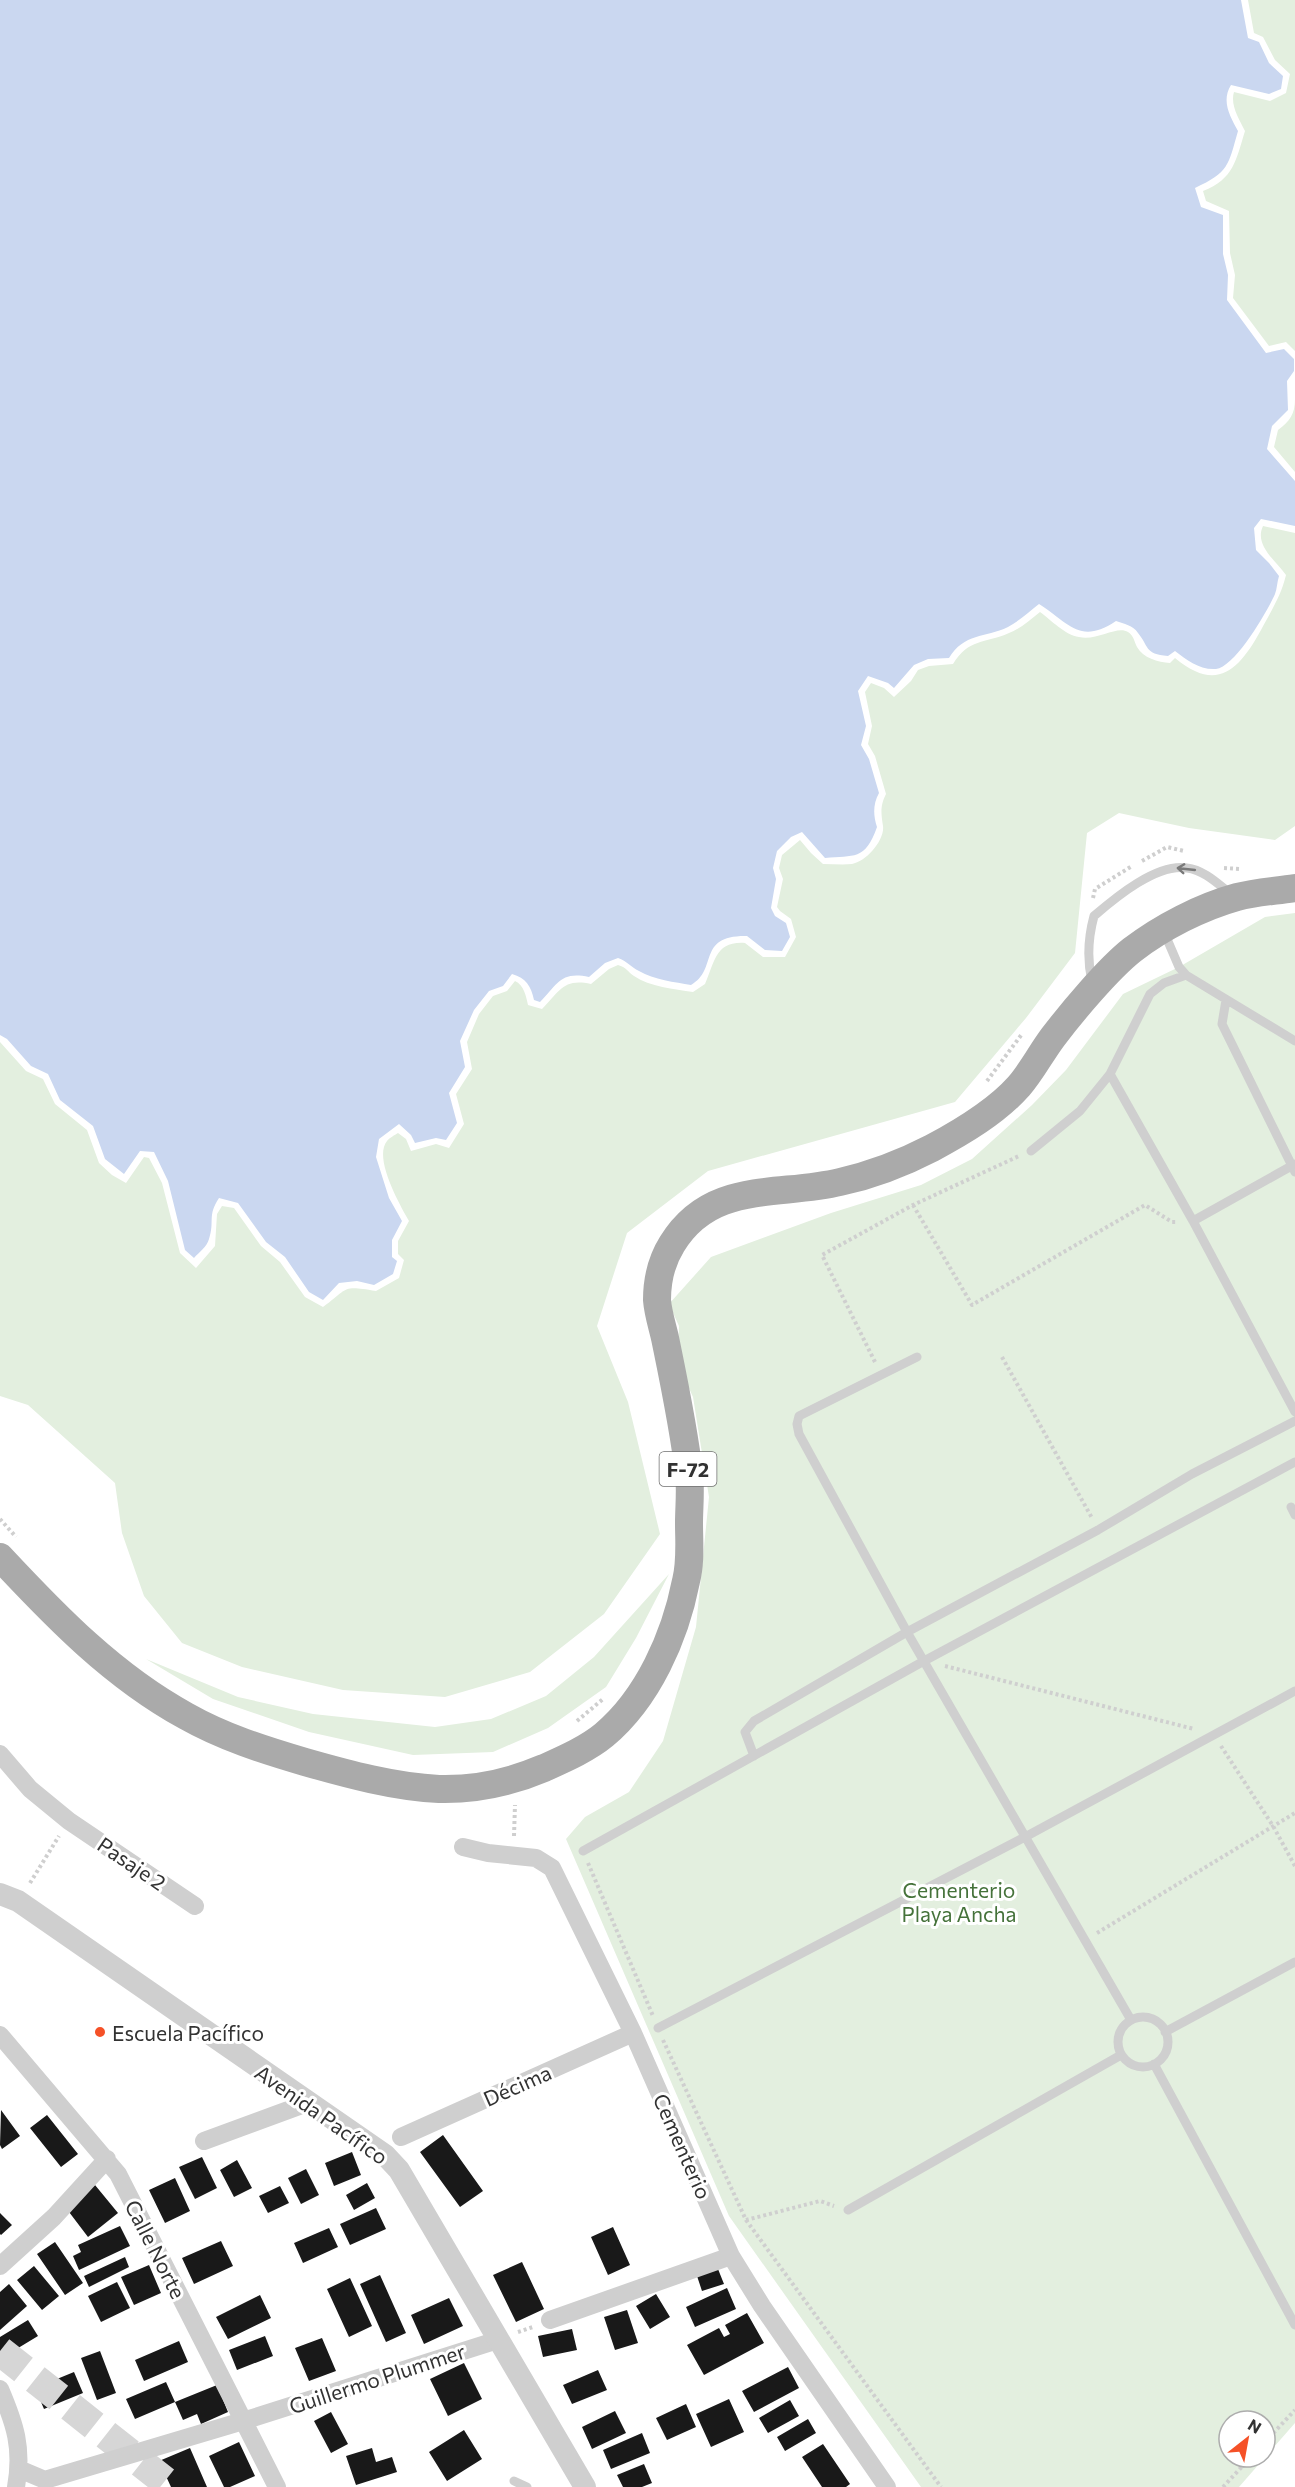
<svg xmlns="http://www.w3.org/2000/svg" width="1295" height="2487" font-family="Commissioner,sans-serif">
<rect width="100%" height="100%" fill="#fff"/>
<!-- green -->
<path fill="#e3efdf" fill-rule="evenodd" d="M1248,0H1295V351L1286,342L1269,346L1233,298L1235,275L1230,253L1229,211L1206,201L1203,191C1234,179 1236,160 1245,131C1239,119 1230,105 1234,92L1270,101L1286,93L1290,74L1275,60L1263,37L1254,33Z
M1295,399V472L1274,447L1278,430C1290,421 1295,414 1295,399Z
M1263,526L1295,533V826L1275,840L1189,828L1119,813L1087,833L1075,953L1026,1018L955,1102L708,1171L627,1233L597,1326L628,1402L660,1534L604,1614L530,1672L445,1697L343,1690L242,1667L182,1643L144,1596L122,1533L115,1483L28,1405L0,1396V1042L26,1071L43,1079L55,1104L87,1130L99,1163L112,1175L126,1183L144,1157L149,1158L162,1183L180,1253L196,1268L215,1246L217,1214L222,1206L234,1208L261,1246L280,1262L305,1297L323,1307C349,1288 341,1285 376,1291L399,1278L404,1260L398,1254V1241L409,1221C400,1205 373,1158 387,1141C389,1138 395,1135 398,1133L406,1139L411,1151L436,1144L449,1148L464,1124L456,1094L472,1069L467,1042L479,1014L493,996L507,991L515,981C524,985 526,996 528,1005L542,1009C560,991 563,978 591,984L609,969L618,965C626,967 628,972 634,976C650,987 674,989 693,992L705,984C715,962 715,941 745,943L763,957H785L796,937L791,919L780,911L777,907L783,879L779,868L782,855L800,840L811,853L823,864C833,864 843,865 852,864C866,862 885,840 883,826C881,813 880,806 886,794L875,756L868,744L872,726L865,692L871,683L884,688L894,697L911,681L918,670L929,666L953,664C969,638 984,644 1009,633C1020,629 1030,620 1040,612C1051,620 1065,635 1079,637C1098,641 1117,625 1128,632C1134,636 1134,641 1137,647C1143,658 1158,662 1170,663L1175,658C1217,693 1239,670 1261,630C1271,611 1281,596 1286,575C1275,560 1254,545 1263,526Z
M1295,913V2423L1239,2487H921L729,2216L566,1839L585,1817L629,1792L663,1741L696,1627L709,1497L693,1397L678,1364L679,1326L669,1304L711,1257L831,1213L921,1185L972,1159L1032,1105L1066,1070L1123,994L1179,967L1265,917ZM1229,2421H1265V2457H1229Z
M669,1574L636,1638L606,1687L548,1728L493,1752L413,1755L309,1732L213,1699L146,1659L238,1697L313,1714L435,1727L491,1719L546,1696L594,1657Z"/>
<!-- water -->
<path fill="#cad7f0" d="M0,0H1241L1248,38L1259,42L1269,63L1283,76L1281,89L1269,94L1231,85C1221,101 1230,116 1238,131C1228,166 1229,172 1195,188L1201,207L1223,215V254L1228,275L1227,300L1266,353L1284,349L1294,359V371L1287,381L1288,410L1272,426L1267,449L1295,481V526L1261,519L1254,528L1256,550L1269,563L1279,576C1277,582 1277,589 1275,594C1267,612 1235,667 1216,669C1199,670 1187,660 1175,651L1168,656C1144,654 1149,646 1138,633C1133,625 1124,624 1116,621C1080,645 1070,624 1039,604C1029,612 1019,621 1008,627C985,638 964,633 949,658L928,659L914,665L894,688L888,683L868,676L858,691L866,726L861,745L869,759L879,793C873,804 873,815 877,827C865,861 854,855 825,858L802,832L791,837L777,851L773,868L776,879L771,908L775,916L786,923L790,937L782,951L765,950L747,936C696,935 719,969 691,985C675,982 654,980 639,971C631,967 627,961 618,958L605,963L589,977C560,971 558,984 540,1002L534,1000C531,986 526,978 512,974L503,986L489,991L474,1010L460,1041L465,1067L449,1093L457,1123L446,1140L436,1138L415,1143L411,1135L399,1124L379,1139L376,1157L389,1198L402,1221L392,1240V1257L397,1261L393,1274L374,1285L357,1281L339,1283L323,1300L309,1292L285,1257L266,1242L238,1203L219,1198C207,1216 215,1221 209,1239C207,1247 199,1252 194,1258L185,1250L168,1181L154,1152L140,1151L124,1174L105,1159L93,1126L60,1100L48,1074L31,1066L7,1039L0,1035Z"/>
<!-- building -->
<path fill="#191919" d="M1,2110L20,2136L2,2149L0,2145Z
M47,2115L78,2154L61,2167L30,2128Z
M443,2135L483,2191L460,2207L420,2152Z
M352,2152L361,2175L334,2186L325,2163Z
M202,2157L217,2188L195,2199L179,2167Z
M237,2160L252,2188L234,2197L220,2170Z
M306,2169L319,2195L301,2204L288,2178Z
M175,2178L190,2211L165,2223L149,2190Z
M367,2183L375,2198L354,2210L346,2195Z
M95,2185L118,2213L88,2237L66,2208Z
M280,2186L289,2203L268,2213L259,2196Z
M376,2208L386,2229L350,2245L340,2224Z
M0,2213L12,2225L1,2235L0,2234Z
M120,2226L130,2246L79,2270L73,2256L81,2252L78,2245Z
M613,2227L630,2265L608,2275L591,2237Z
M329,2228L338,2247L303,2263L294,2243Z
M221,2241L233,2266L194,2284L182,2258Z
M55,2242L83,2283L65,2295L37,2254Z
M125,2257L129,2267L89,2287L84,2276Z
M522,2262L544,2309L516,2322L493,2275Z
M149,2265L161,2293L134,2305L121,2277Z
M34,2266L59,2296L42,2310L17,2280Z
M718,2269L724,2284L702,2291L697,2276Z
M380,2275L406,2333L386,2342L360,2284Z
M350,2278L372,2326L349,2337L327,2289Z
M117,2282L130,2308L101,2322L88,2296Z
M9,2284L27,2306L0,2330V2292Z
M727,2288L736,2309L695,2327L686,2307Z
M656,2294L670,2317L650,2329L636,2306Z
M260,2295L271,2318L228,2339L216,2317Z
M449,2298L463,2326L424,2344L411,2315Z
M627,2310L638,2343L615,2350L604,2317Z
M747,2313L764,2343L704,2375L687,2345L719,2328L724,2337L730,2334L725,2325Z
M28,2320L38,2336L0,2359V2337Z
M572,2329L577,2350L543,2357L538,2336Z
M265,2336L273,2356L237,2370L229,2350Z
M322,2338L336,2371L309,2381L295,2348Z
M179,2341L188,2362L144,2381L135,2360Z
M100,2351L116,2393L97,2400L81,2358Z
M464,2363L482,2399L448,2416L430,2379Z
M788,2367L799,2388L754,2412L742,2391Z
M598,2370L607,2390L572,2404L563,2385Z
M74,2372L83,2393L44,2409L35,2388Z
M166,2382L175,2402L135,2419L126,2399Z
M217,2385L228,2412L201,2424L197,2414L183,2420L175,2402Z
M729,2399L744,2432L711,2447L696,2414Z
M790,2400L799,2416L768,2433L759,2418Z
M686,2404L696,2427L667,2440L656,2418Z
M615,2411L626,2433L592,2449L582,2427Z
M331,2412L348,2444L331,2453L314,2421Z
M808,2419L816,2433L785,2451L777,2437Z
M464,2430L482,2459L447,2481L429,2452Z
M642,2433L650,2453L611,2469L603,2450Z
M239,2442L255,2476L230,2487H224L209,2456Z
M823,2444L850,2484L846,2487H822L802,2457Z
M190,2448L207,2487H171L159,2461Z
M372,2448L376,2462L392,2457L397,2472L356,2485L346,2456Z
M644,2464L652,2483L642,2487H623L617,2475Z"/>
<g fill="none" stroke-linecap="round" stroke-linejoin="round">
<!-- trunk-tunnel -->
<path stroke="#d6d6d6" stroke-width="30" stroke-dasharray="30 15" stroke-linecap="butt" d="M0,2351L172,2487"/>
<!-- path -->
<path stroke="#cfcfcf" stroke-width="4" stroke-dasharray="3 3" stroke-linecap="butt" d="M1142,861L1167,847L1184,851
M1224,868L1240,869
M1093,898L1095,889L1132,866
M987,1081L1022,1034
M913,1205L972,1305L1145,1205L1172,1222H1177
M1002,1357L1092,1518
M875,1362L822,1255L913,1205L1019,1156
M0,1519L16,1537
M945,1666L1194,1729
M577,1721L603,1699
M1221,1746L1273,1826L1295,1866
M514,1836L515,1805
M588,1863L653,2016
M30,1883L59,1836
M1097,1933L1295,1813
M663,2040L746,2220L820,2201L834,2206
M746,2220L941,2487
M518,2332L533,2327
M1265,2442L1295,2410
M1223,2487L1251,2457"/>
<!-- service -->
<path stroke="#cfcfcf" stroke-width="9" d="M1164,932L1179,967L1186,975L1295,1041
M1092,982C1087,960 1088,938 1094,916C1116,897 1157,863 1187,868C1204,870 1218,884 1231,894
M1226,1000L1222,1024L1295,1172
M1110,1074L1193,1221
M1031,1151L1080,1111L1110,1074L1150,994L1164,983L1186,975
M1295,1164L1193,1221L1295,1412
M917,1357L799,1416L797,1424L799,1434L907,1632L1098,1530L1192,1474L1295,1421
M1291,1507L1295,1515
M754,1756L745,1732L754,1721L907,1632L1131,2020
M583,1851L924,1661L1295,1462
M1118 2042a25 25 0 1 1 50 0a25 25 0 1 1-50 0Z
M658,2028L1025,1837L1295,1691
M1165,2032L1295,1962
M1154,2064L1295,2325
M848,2210L1121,2055
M514,2481L527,2487"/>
<!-- minor -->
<path stroke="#cfcfcf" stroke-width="18" d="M0,1754L30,1789L69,1821L195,1906
M463,1847L488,1853L536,1858L552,1868L633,2033L731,2256L762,2306L887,2487
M0,2035L118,2174L277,2487
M401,2137L633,2033
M204,2141L310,2102
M0,2266L54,2217L107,2159
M550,2320L731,2256
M0,2389C15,2424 23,2448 16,2487
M19,2469L45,2480L243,2421L498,2340"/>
<!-- tertiary -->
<path stroke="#cfcfcf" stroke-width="22" d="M0,1894L18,1901L385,2155L399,2170L585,2487"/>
<!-- primary -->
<path stroke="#aaa" stroke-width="28" d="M0,1557C56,1617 113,1676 186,1716C223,1737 264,1750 305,1762C347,1774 395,1787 439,1789C476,1790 511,1782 544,1768C564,1759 587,1749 604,1735C648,1698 675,1637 686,1581C691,1562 689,1542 689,1523C689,1507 691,1490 689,1474C684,1429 674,1382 665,1338C662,1325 658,1313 657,1300C657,1280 662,1260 672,1244C711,1180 778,1197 840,1182C872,1175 903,1163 932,1148C962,1132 996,1112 1019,1086C1032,1071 1041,1053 1053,1037C1072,1012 1108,969 1132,950C1162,927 1201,907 1237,897C1256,892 1276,891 1295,888"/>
</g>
<!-- one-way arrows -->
<defs><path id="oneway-shaft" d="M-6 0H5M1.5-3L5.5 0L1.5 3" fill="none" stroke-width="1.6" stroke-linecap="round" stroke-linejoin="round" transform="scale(1.5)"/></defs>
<use stroke="#797979" href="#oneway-shaft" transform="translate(1186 869) rotate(-174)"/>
<!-- markers -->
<circle fill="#f55127" stroke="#fff" stroke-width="2" cx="100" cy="2032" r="6"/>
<g text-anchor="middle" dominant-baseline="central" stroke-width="6" stroke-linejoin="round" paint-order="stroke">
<!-- shield labels -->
<rect fill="#fff" stroke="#707070" stroke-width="1.5" x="659.5" y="1452" width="57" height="34" rx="4.5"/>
<g font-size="20" font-weight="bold" fill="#323232">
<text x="688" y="1469">F-72</text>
</g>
<!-- street labels -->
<g font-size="21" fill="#323232" stroke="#fff">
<text transform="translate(132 1863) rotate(34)">Pasaje 2</text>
<text transform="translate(517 2085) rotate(-24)">Décima</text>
<text transform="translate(322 2114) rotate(35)">Avenida Pacífico</text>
<text transform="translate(683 2146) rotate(66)">Cementerio</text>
<text transform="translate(156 2249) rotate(63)">Calle Norte</text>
<text transform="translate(377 2378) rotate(-18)">Guillermo Plummer</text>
</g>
<!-- park labels -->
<g font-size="21" fill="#45723a" stroke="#fff">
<text x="959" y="1889">Cementerio<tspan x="959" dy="24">Playa Ancha</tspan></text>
</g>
<!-- poi labels -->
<g font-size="21" fill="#323232" stroke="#fff" text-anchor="start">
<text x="112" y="2032">Escuela Pacífico</text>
</g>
</g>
<!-- north arrow -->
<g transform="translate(1247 2439) rotate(31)"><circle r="28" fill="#ffffff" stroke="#adadad" stroke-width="1.5"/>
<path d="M0-4.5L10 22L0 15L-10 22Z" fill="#f55127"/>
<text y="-9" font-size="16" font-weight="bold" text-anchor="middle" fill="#323232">N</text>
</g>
</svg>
